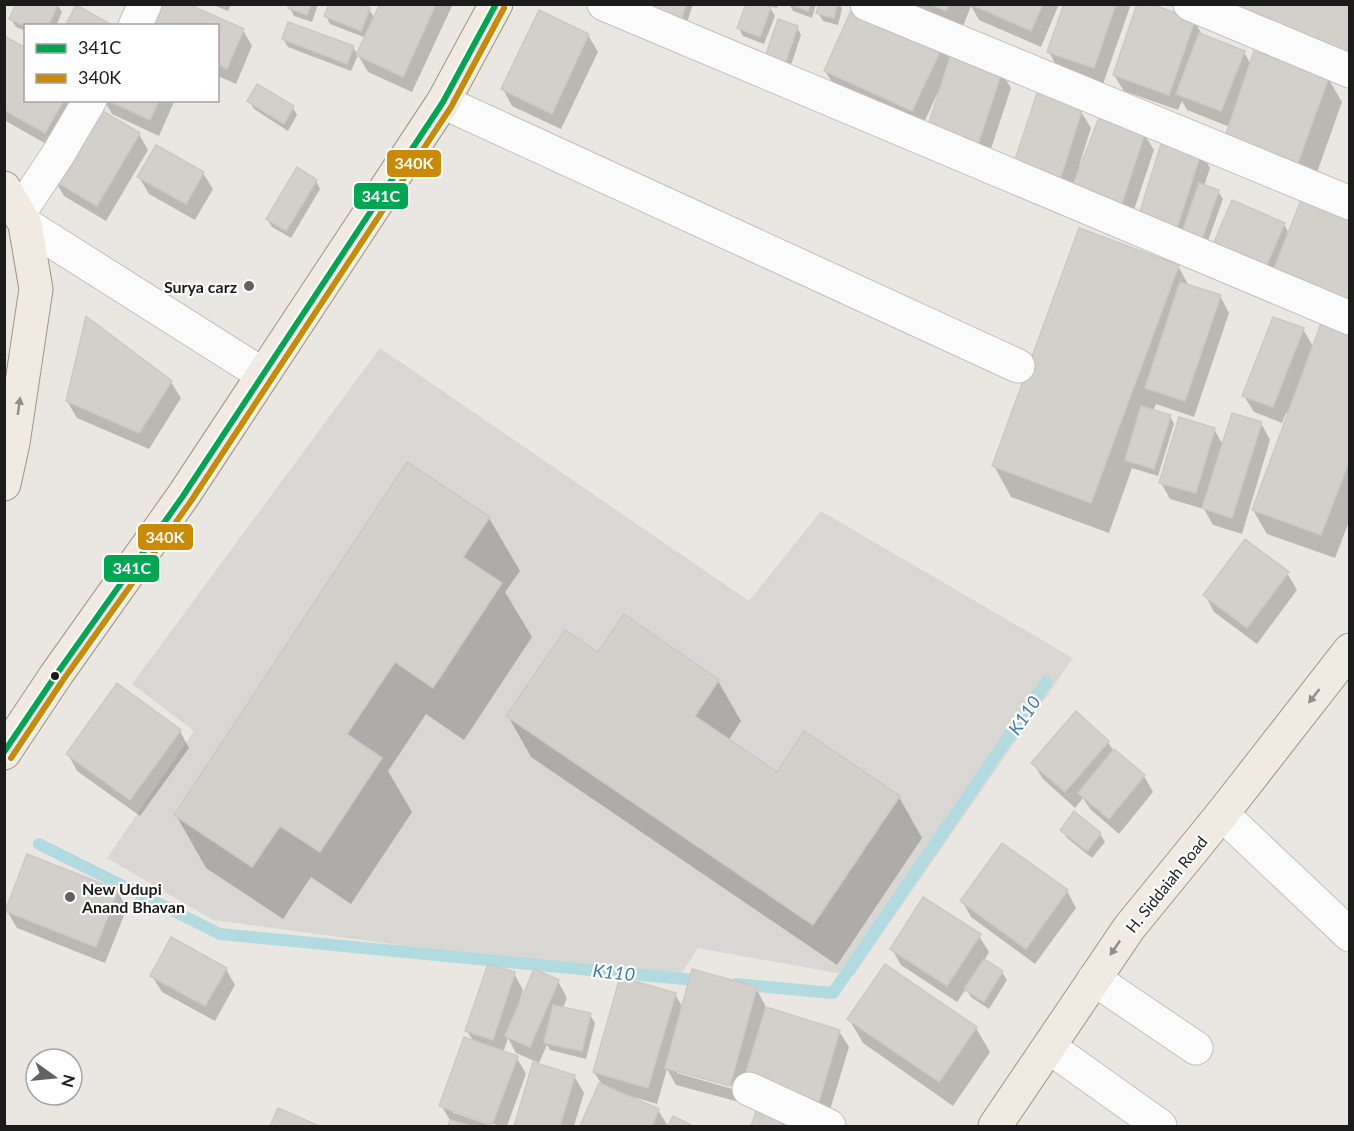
<svg xmlns="http://www.w3.org/2000/svg" width="1354" height="1131" font-family="Lato,sans-serif">
<rect width="100%" height="100%" fill="#eae7e2"/>
<!-- residential -->
<path fill="#d9d7d4" d="M380,348L749,601L821,511L1073,658L853,976L698,948L676,982L213,920L107,858L194,731L132,684Z"/>
<!-- shadow -->
<path fill="#0003" fill-rule="evenodd" d="M57,4L62,12L56,26H26V31L16,27L11,19Z
M157,4L243,30L252,46L236,84L218,76V26Z
M211,4H231L228,11Z
M291,4H318L312,22L294,16L290,8Z
M381,4L452,6L412,92L368,72L358,55L366,38L330,24L326,16L369,9L375,19Z
M647,4H693L685,29Z
M748,4H778L777,8L769,6L775,16L764,44L743,36L739,28Z
M789,4H816L812,18L793,11Z
M820,4H840L842,9L838,25L823,21L818,13Z
M882,4H1059L1041,47L979,20L971,6L960,34Z
M1065,4H1129L1130,7L1103,84L1058,69L1049,52Z
M540,12L588,35L598,52L561,129L512,106L503,89Z
M1194,21L1203,36L1244,52L1251,65L1328,78L1342,102L1309,195L1230,127L1187,110L1182,101L1178,110L1124,91L1114,75Z
M797,27L801,35L785,83L767,77Z
M4,37L26,100H82L55,149L4,120Z
M283,39L353,47L358,55L351,71L288,47Z
M942,46L951,60L1001,72L1011,88L985,167L940,93L938,92L922,127L835,87L825,71Z
M104,100H174V102L159,136L112,114Z
M249,101L293,107L297,115L288,131L254,109Z
M1081,112L1091,128L1079,166L1081,167L1144,134L1154,150L1131,219L1084,202L1073,184L1070,196L1025,180Z
M139,134L148,150L106,221L64,196L55,180Z
M1201,152L1210,168L1204,186L1218,191L1223,199L1203,255L1148,238Z
M203,173L213,189L195,220L149,194L139,177Z
M316,181L320,189L291,238L272,227L267,219Z
M1350,214V314L1220,271L1284,224L1289,234Z
M1178,266L1189,286L1220,296L1229,313L1194,417L1156,404L1153,411L1170,416L1174,424L1158,476L1132,468L1109,533L1011,497L994,466Z
M1303,329L1314,348L1350,329V519L1335,558L1267,534L1253,510L1289,414L1286,413L1282,423L1254,412L1244,396Z
M171,382L181,398L149,449L77,418L67,401Z
M1261,423L1270,440L1242,534L1213,525L1204,509L1170,499L1161,483L1214,429L1223,445Z
M408,464L489,518L520,571L505,592L532,637L464,740L426,714L388,771L412,812L351,904L311,877L283,919L206,868L176,815Z
M1287,573L1297,590L1257,644L1214,612L1205,595Z
M599,654L718,681L741,721L728,741L777,774L899,797L922,838L837,965L531,757L508,716Z
M1076,713L1108,742L1114,752L1144,776L1153,792L1119,834L1090,809L1083,798L1075,808L1043,779L1033,763Z
M180,731L189,748L140,816L77,771L68,754Z
M1062,830L1100,834L1105,842L1092,858L1067,838Z
M117,891L127,908L105,963L17,928L7,911Z
M1067,891L1076,908L1035,964L971,917L962,901Z
M979,936L989,952L984,961L1002,972L1007,980L989,1009L971,997L966,989L957,1002L901,965L892,949Z
M226,969L235,985L215,1021L162,992L152,976Z
M514,973L523,990L520,999L522,1000L558,981L567,998L563,1008L590,1015L595,1023L586,1059L550,1050L547,1045L539,1063L516,1053L508,1038L503,1053L517,1058L526,1074L507,1126H500L452,1109V1112L492,1126H449L451,1122L441,1105L474,1042L467,1031Z
M756,988L765,1005V1008L839,1031L849,1047L827,1120L744,1081L739,1102L676,1085L667,1069L657,1104L630,1096L629,1098L658,1110L668,1126H582L601,1083L594,1072L675,994L683,1008ZM677,1070L737,1087L736,1090L677,1073Z
M849,1019L976,1028L990,1052L953,1106L863,1043Z
M534,1064L574,1076L584,1093L574,1126H515Z
M279,1110L315,1126H271Z
M758,1111L782,1120L785,1126H752Z"/>
<g fill="none" stroke-linecap="round" stroke-linejoin="round">
<!-- stream -->
<path stroke="#b2dae1" stroke-width="12" d="M39,844L220,934L704,981
M736,984L833,993L1046,682"/>
</g>
<!-- building -->
<path fill="#d3cfcb" stroke="#cdc8c4" stroke-width="1.5" d="M16,4H58L48,26H26L9,19Z
M156,4H188L244,29L227,69L218,64V26H147Z
M289,4H311L307,15L288,8Z
M329,4H361L370,8L361,31L324,16Z
M380,4H436L403,77L356,55Z
M645,4H686L681,22Z
M746,4H765L771,7L760,37L737,28Z
M790,4H810L808,11Z
M819,4H837L834,18L816,13Z
M854,4L943,45L912,111L824,71Z
M930,4H949L946,11Z
M970,4H1043L1031,31Z
M1064,4H1116L1094,68L1047,52Z
M1137,4H1151L1195,20L1169,95L1113,75Z
M1203,4H1350V59Z
M76,5L114,26H65Z
M539,10L589,34L552,114L501,89Z
M778,19L798,26L781,75L761,69Z
M288,22L354,46L347,64L282,39Z
M1199,33L1245,51L1221,111L1176,94Z
M4,36L26,48V100H64L45,133L4,110Z
M1254,51L1329,77L1295,171L1224,140Z
M951,54L1002,71L976,151L925,135Z
M257,84L294,106L284,124L247,101Z
M1038,90L1082,110L1060,180L1014,163Z
M107,100H159L150,120Z
M96,107L140,133L97,206L53,180Z
M1100,115L1145,133L1122,203L1073,185Z
M1163,138L1202,150L1175,234L1137,221Z
M156,145L204,172L186,204L137,177Z
M297,167L317,180L286,231L266,219Z
M1199,183L1219,190L1199,248L1179,241Z
M1302,198L1350,212V291L1346,300L1273,271Z
M1232,200L1285,223L1262,276L1209,254Z
M1079,228L1179,265L1091,503L992,466Z
M1180,282L1221,295L1185,401L1145,388Z
M86,316L172,381L139,433L66,401Z
M1273,317L1304,328L1273,407L1242,396Z
M1323,318L1350,328V459L1321,535L1252,510Z
M1141,406L1171,415L1154,469L1125,460Z
M1232,413L1262,422L1232,518L1202,508Z
M1179,417L1215,428L1196,493L1159,483Z
M407,462L490,517L463,557L502,583L433,688L395,662L347,734L382,758L320,852L280,826L252,867L174,815Z
M1245,539L1289,572L1247,628L1203,595Z
M624,614L719,680L695,716L777,772L804,731L900,796L813,925L506,716L565,630L598,652Z
M117,683L181,730L130,800L66,754Z
M1076,711L1109,741L1065,792L1031,763Z
M1114,749L1145,775L1109,819L1078,793Z
M1074,811L1101,833L1087,851L1060,830Z
M1002,843L1068,890L1026,949L960,901Z
M27,854L118,890L96,947L5,911Z
M923,897L981,934L947,986L890,949Z
M171,937L227,968L205,1006L150,976Z
M984,959L1003,971L984,1002L964,989Z
M488,964L515,972L493,1040L465,1031Z
M885,964L977,1027L939,1082L847,1019Z
M534,969L559,980L530,1047L505,1036Z
M692,969L757,987L730,1086L665,1068Z
M620,977L676,993L648,1088L593,1072Z
M553,1005L591,1013L582,1051L544,1043Z
M766,1007L840,1030L818,1105L743,1082Z
M464,1037L518,1056L492,1125L439,1106Z
M533,1062L575,1075L560,1126H514Z
M599,1083L659,1109L652,1126H580Z
M278,1108L319,1126H270Z
M757,1109L783,1119L780,1126H751Z
M673,1116L693,1126H668Z
M450,1120L472,1126H448Z"/>
<g fill="none" stroke-linecap="round" stroke-linejoin="round">
<!-- minor casing -->
<g stroke="#c2c1bf" stroke-width="35">
<path id="minor" d="M604,4L1350,318
M867,4L1350,203
M1190,4L1350,71
M135,26L145,4
M443,102L1018,366
M19,213L57,156L90,100
M25,224L262,374
M1222,814L1350,935
M1094,979L1196,1048
M1049,1047L1160,1126
M749,1089L829,1126"/>
</g>
<!-- major casing -->
<g stroke="#a09380" stroke-width="35">
<path id="major" d="M4,188L25,224L36,289L13,443L4,484
M4,753L56,675L183,496L443,102L496,4
M995,1126L1129,928L1222,814L1350,650"/>
</g>
<!-- minor -->
<use href="#minor" stroke="#fcfbfb" stroke-width="33"/>
<!-- major -->
<use href="#major" stroke="#f0eae2" stroke-width="33"/>
<!-- bus-1 casing -->
<g stroke="#fff" stroke-width="10">
<path id="bus-1" d="M4,752L56,675L183,496L443,102L496,4"/>
</g>
<!-- bus-2 casing -->
<g stroke="#fff" stroke-width="10">
<path id="bus-2" d="M11,758L63,680L191,501L451,107L504,8"/>
</g>
<!-- bus-1 -->
<use href="#bus-1" stroke="#00a651" stroke-width="6"/>
<!-- bus-2 -->
<use href="#bus-2" stroke="#cb8a05" stroke-width="6"/>
</g>
<!-- one-way arrows -->
<defs><path id="oneway-solid" d="M-6-.8H1V-3.2L6.5 0L1 3.2V.8H-6Z" transform="scale(1.5)"/></defs>
<g fill="#908d88">
<use href="#oneway-solid" transform="translate(19 406) rotate(-82)"/>
<use href="#oneway-solid" transform="translate(1314 696) rotate(128)"/>
<use href="#oneway-solid" transform="translate(1115 948) rotate(124)"/>
</g>
<!-- markers -->
<g fill="#636261" stroke="#fff" stroke-width="2">
<circle cx="249" cy="286" r="6"/>
<circle cx="70" cy="897" r="6"/>
</g>
<circle fill="#1b1b1b" stroke="#fff" stroke-width="2" cx="55" cy="676" r="5"/>
<g text-anchor="middle" dominant-baseline="central" stroke-width="4.5" stroke-linejoin="round" paint-order="stroke">
<!-- poi labels -->
<g font-size="16" font-weight="bold" fill="#1b1b1b" stroke="#fff" text-anchor="end">
<text x="237" y="286">Surya carz</text>
<text x="82" y="888" text-anchor="start">New Udupi<tspan x="82" dy="18">Anand Bhavan</tspan></text>
</g>
<!-- street labels -->
<g font-size="16" fill="#1b1b1b" stroke="#fff">
<text transform="translate(1166 884) rotate(-51)">H. Siddaiah Road</text>
</g>
<!-- water labels -->
<g font-size="18" font-style="italic" fill="#3e7aaa" stroke="#fff">
<text transform="translate(1024 715) rotate(-56)">K110</text>
<text transform="translate(614 972) rotate(6)">K110</text>
</g>
</g>
<g stroke="#fff" stroke-width="2">
<rect x="386" y="149" width="56" height="29" rx="6" fill="#cb8a05"/>
<rect x="353" y="182" width="56" height="28" rx="6" fill="#00a651"/>
<rect x="137" y="523" width="57" height="28" rx="6" fill="#cb8a05"/>
<rect x="103" y="554" width="57" height="29" rx="6" fill="#00a651"/>
</g>
<g font-size="16" text-anchor="middle" font-weight="bold" fill="#fff">
<text x="414" y="169">340K</text>
<text x="381" y="202">341C</text>
<text x="165" y="543">340K</text>
<text x="132" y="574">341C</text>
</g>
<!-- border -->
<rect width="1354" height="1131" fill="none" stroke="#1b1b1b" stroke-width="12"/>
<!-- legend -->
<rect x="24" y="24" width="195" height="78" fill="#ffffff" stroke="#a4a4a4" stroke-width="1.5"/>
<rect x="36" y="44" width="30" height="9" fill="#00a651" stroke="#a4a4a4" stroke-width="1.5"/>
<text x="78" y="54" font-size="18" fill="#1b1b1b">341C</text>
<rect x="36" y="74" width="30" height="9" fill="#cb8a05" stroke="#a4a4a4" stroke-width="1.5"/>
<text x="78" y="84" font-size="18" fill="#1b1b1b">340K</text>
<!-- north arrow -->
<g transform="translate(54 1077) rotate(105)"><circle r="28" fill="#ffffff" stroke="#a4a4a4" stroke-width="1.5"/>
<path d="M0-4.5L10 22L0 15L-10 22Z" fill="#636261"/>
<text y="-9" font-size="16" font-weight="bold" text-anchor="middle" fill="#1b1b1b">N</text>
</g>
</svg>
